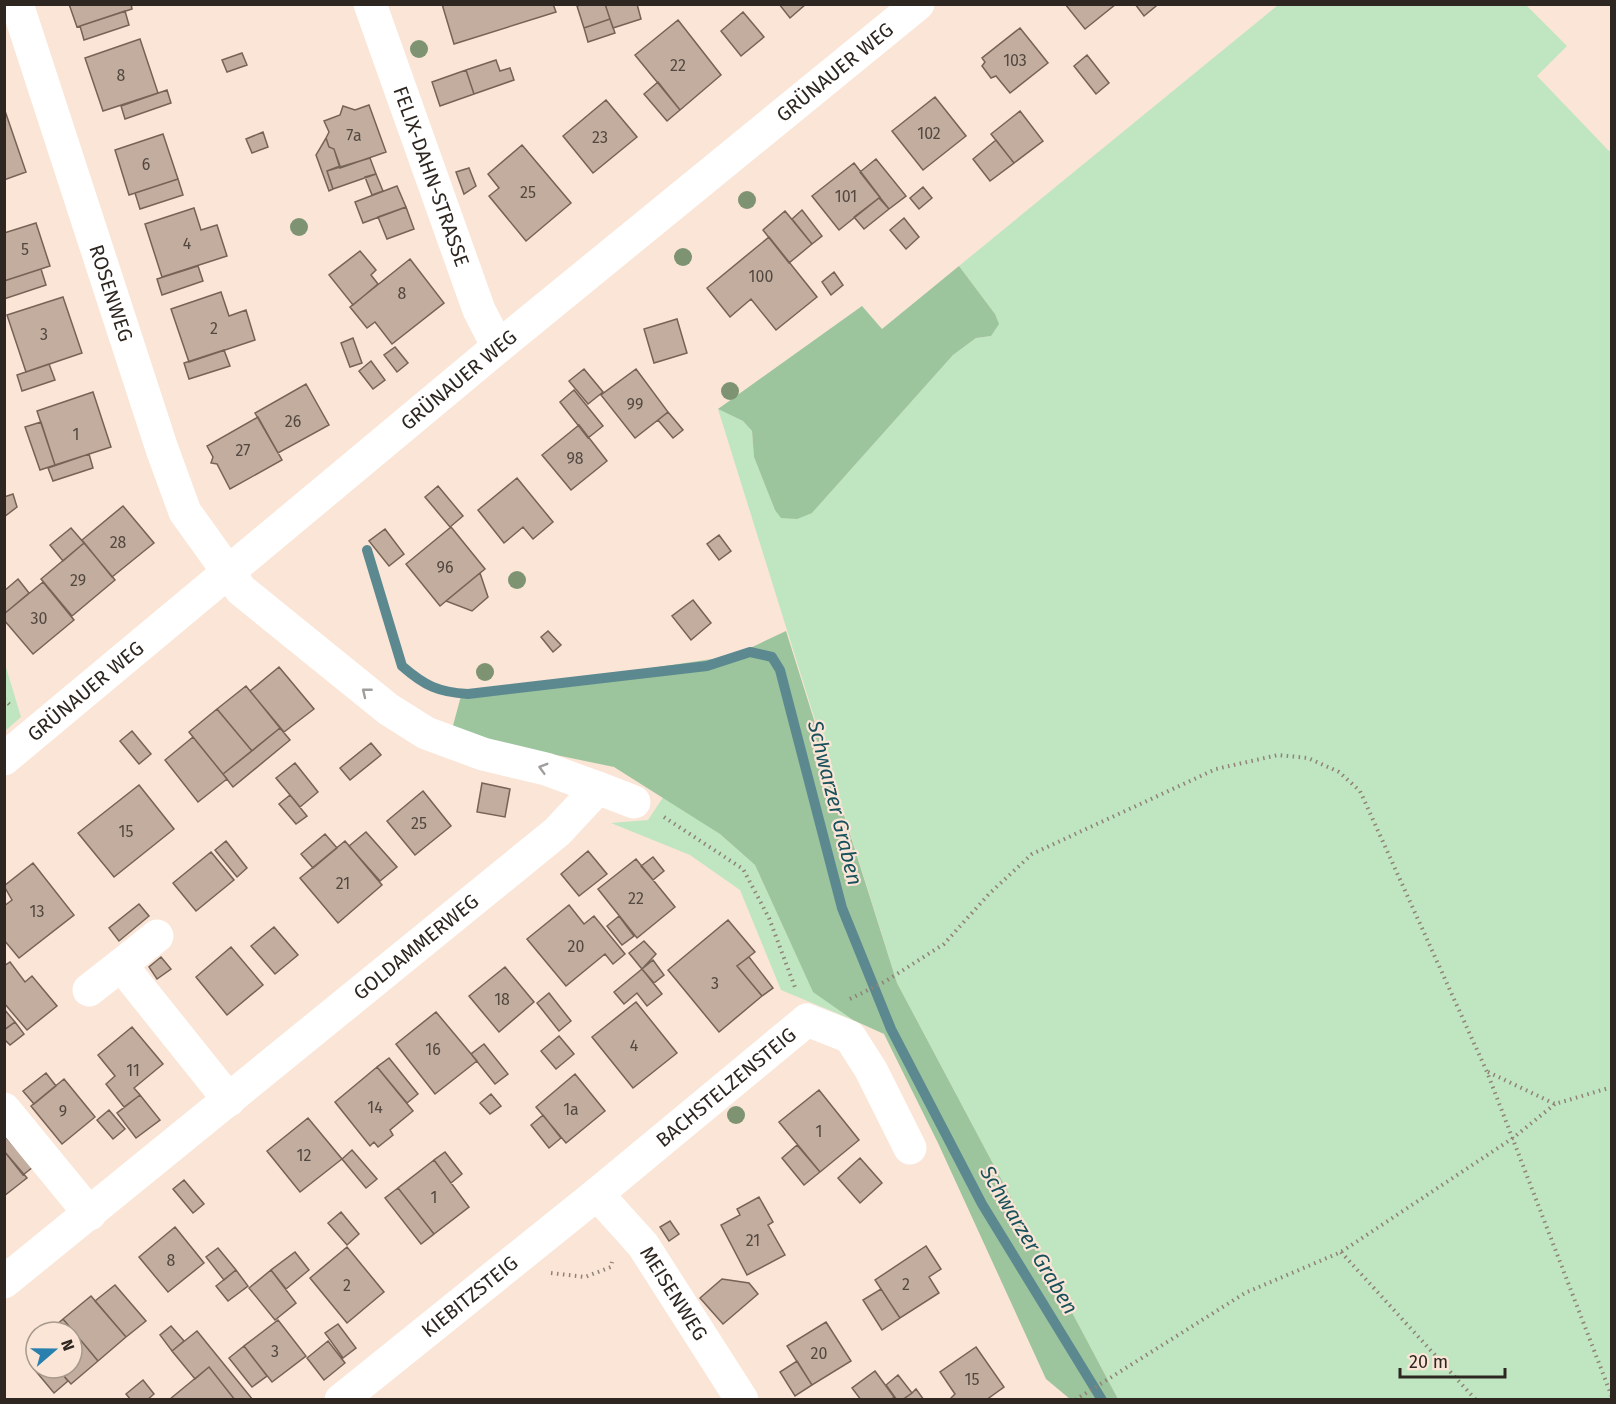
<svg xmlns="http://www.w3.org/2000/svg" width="1616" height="1404" font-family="'Fira Sans',sans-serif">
<rect width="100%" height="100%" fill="#fae5d6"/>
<!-- green -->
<path fill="#bfe6c0" d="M1278,5H1526L1567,46L1537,76L1609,151L1612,149L1611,1399H1118L897,983L718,409L743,421L752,431L754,457L775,509L812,513L953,355L976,338L991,336L995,314L959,266Z
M5,664L21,717L5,731H4Z
M664,796L720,834L755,865L813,991L853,1020L781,990L740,890L690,855L611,823L648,820Z"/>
<!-- forest -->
<path fill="#9cc49d" d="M959,266L995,314L999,324L991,336L976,338L953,355L812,513L797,519L781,518L775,510L754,457L752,431L743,421L718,409L862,306L882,329Z
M786,631L897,983L1118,1399H1070L1046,1379L938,1143L884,1034L853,1020L813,992L755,865L720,834L614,767L451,733L461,696L733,656Z"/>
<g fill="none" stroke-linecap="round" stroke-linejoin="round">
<!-- stream -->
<path stroke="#5c8990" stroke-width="10" d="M367,550L402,666C425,686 438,692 468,694L707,666L750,652L772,657L780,670L842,908L891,1029L982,1204L1102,1400"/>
</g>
<!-- building -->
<path fill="#c2ad9f" stroke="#766356" stroke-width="1.5" d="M69,4H131L132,9L77,27Z
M442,4H553L556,12L454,44Z
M584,4H605L610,19L584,28L577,6Z
M605,4H637L641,19L613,28Z
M779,4H806L790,18Z
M1065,4H1116L1085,29Z
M1135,4H1155L1156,6L1144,16Z
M125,11L129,25L84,40L80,26Z
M743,12L764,37L741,56L721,31Z
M610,19L615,33L588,42L584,28Z
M678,20L721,75L680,110L635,55Z
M1020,28L1048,63L1010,93L996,76L991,78L982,66L985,62L982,58Z
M140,39L158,93L103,111L85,58Z
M242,53L247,65L227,72L222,60Z
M1087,55L1109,83L1096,94L1074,66Z
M496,60L500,71L510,68L514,80L474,94L466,70Z
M466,70L474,94L440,106L432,82Z
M658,82L680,110L667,121L644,94Z
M167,90L171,103L125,119L121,106Z
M935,97L966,136L923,170L892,131Z
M606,100L637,137L593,173L563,136Z
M369,105L386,152L340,168L334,149L329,147L326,138L329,132L324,121L340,115L343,106L355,110Z
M4,108L26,172L4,180Z
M1020,111L1043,141L1014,163L991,134Z
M263,132L268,147L252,153L246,139Z
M163,134L178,179L129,195L115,150Z
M326,138L329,147L334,149L340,166L327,171L333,189L329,191L316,155Z
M996,140L1014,163L990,181L973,159Z
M522,145L571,203L526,241L489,196L499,188L488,174Z
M370,158L376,174L333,189L327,171Z
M876,159L906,196L889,209L860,172Z
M854,163L880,197L839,230L812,196Z
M469,168L476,186L464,194L456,172Z
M376,174L383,191L372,195L365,177Z
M178,179L183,195L140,209L135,193Z
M397,186L406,207L363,223L355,202Z
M923,187L932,198L919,209L910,198Z
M879,198L889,209L864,229L854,217Z
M406,207L414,229L387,239L378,217Z
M194,208L201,230L217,225L227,256L162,277L145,224Z
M802,210L822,236L812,244L792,219Z
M785,211L812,244L789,263L763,230Z
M904,218L919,237L906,249L890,230Z
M36,223L50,266L4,281V233Z
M769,237L817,297L776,330L751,299L730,317L707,288Z
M360,251L376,270L371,275L378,284L353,305L329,275Z
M410,259L444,303L392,344L375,322L367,328L350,307Z
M198,266L203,281L162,295L157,279Z
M41,269L46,285L4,299V281Z
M834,272L843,285L831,295L822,282Z
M221,292L229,316L246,310L255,340L189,362L171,309Z
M63,297L82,353L26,372L7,315Z
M677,319L687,353L654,363L644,329Z
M353,338L362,363L350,367L341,343Z
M395,347L408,363L397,372L384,355Z
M224,350L230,366L189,379L184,363Z
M371,361L385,380L373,389L359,371Z
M49,364L55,380L22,391L17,375Z
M584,369L603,392L588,404L569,381Z
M636,369L668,412L635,438L601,395Z
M306,384L329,425L278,453L255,413Z
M574,390L603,426L588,438L560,402Z
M93,392L111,447L55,465L37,411Z
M668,412L683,430L673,438L658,420Z
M258,417L282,460L230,489L217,464L211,463L213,457L207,446Z
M41,422L55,465L40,470L25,427Z
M579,425L607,461L571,490L542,455Z
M89,454L93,468L53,481L48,468Z
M517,478L553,522L533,539L523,527L504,543L478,510Z
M438,486L463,516L450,527L425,497Z
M13,494L17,507L4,517V497Z
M123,506L154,543L112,577L82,540Z
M451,527L485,569L440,606L406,564Z
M71,528L84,543L63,561L50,545Z
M385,529L404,554L389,566L369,541Z
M719,535L731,551L719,560L707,544Z
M84,543L115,580L72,616L41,579Z
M480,573L488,597L472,611L446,601Z
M18,579L29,593L4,614V591Z
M43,582L74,620L33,654L4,620V614Z
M693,600L711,623L691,640L672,616Z
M548,631L561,645L553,652L541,637Z
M279,667L314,709L284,732L250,691Z
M246,686L280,728L252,751L217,709Z
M217,709L252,751L223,774L189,732Z
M280,728L290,740L233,787L223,774Z
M132,731L151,754L139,764L120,741Z
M193,737L227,779L198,802L165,760Z
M371,743L381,755L350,780L340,768Z
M295,763L318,792L300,807L276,778Z
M482,783L510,789L505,817L477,812Z
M139,785L174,829L114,877L78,833Z
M423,791L451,826L415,855L387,821Z
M290,795L307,816L296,824L279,804Z
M366,832L397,867L380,881L349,846Z
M325,834L337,848L313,868L301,854Z
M226,841L247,868L237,877L215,850Z
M345,841L382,885L338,923L300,878Z
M588,851L607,874L579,896L561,874Z
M211,852L234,880L196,911L173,883Z
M653,857L664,871L653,880L641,866Z
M636,859L675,907L637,938L598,889Z
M33,863L74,915L19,958L4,940V906L12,900L4,886Z
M139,904L149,916L119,941L109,928Z
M569,905L584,924L594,916L625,954L613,964L605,954L566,986L527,939Z
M619,916L634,936L622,945L607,926Z
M728,920L755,952L737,966L762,996L719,1032L668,970Z
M274,927L298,955L275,974L251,946Z
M644,941L656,954L642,969L629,953Z
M231,947L263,985L227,1015L196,977Z
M161,957L171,969L157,979L149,967Z
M749,957L773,988L762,996L737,966Z
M653,960L664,975L654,983L642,969Z
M10,962L25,982L32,976L57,1006L27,1030L4,1003V966Z
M505,967L534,1002L499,1032L469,996Z
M642,969L662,994L647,1006L637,993L624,1004L614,992Z
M549,993L571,1021L559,1031L537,1003Z
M636,1002L677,1053L633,1088L592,1037Z
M4,1009L15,1022L4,1030Z
M436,1012L477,1061L435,1094L396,1044Z
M15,1022L24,1034L10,1045L4,1039V1030Z
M132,1027L163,1064L134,1088L140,1095L124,1107L106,1084L115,1076L98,1055Z
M559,1036L574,1054L556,1069L541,1051Z
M484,1044L508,1074L495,1084L471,1054Z
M389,1058L418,1094L407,1103L377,1067Z
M377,1067L413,1111L390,1130L393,1135L378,1147L374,1142L370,1146L335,1102Z
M46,1073L56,1086L34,1104L23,1091Z
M575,1074L605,1111L566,1143L536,1107Z
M64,1079L95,1117L62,1144L31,1106Z
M819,1090L859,1140L820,1172L779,1122Z
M491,1094L501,1106L490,1114L480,1103Z
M140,1095L160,1120L136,1138L117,1113Z
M109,1110L125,1129L113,1139L97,1120Z
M543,1115L561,1138L549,1148L531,1125Z
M308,1118L342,1159L300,1192L267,1151Z
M4,1135L33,1167L23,1175L4,1151Z
M797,1145L820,1172L804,1185L782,1158Z
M352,1150L377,1179L366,1188L342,1159Z
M4,1151L27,1178L4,1196Z
M445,1152L462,1174L451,1183L434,1160Z
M860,1158L882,1183L860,1203L838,1178Z
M434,1160L469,1207L434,1234L398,1188Z
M184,1180L204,1204L193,1213L173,1189Z
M398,1188L434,1234L421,1244L385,1198Z
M759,1197L773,1222L768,1225L785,1255L747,1275L721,1225L740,1215L737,1209Z
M341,1212L359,1234L347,1245L328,1223Z
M670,1221L679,1234L669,1241L660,1227Z
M175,1227L204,1263L168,1292L139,1257Z
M926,1246L941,1269L929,1277L939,1293L900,1318L875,1280Z
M347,1247L384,1292L347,1323L310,1278Z
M218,1248L236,1270L224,1280L206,1257Z
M295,1252L309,1270L286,1289L271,1270Z
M236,1270L248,1286L228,1301L216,1286Z
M271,1270L296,1303L275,1320L249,1288Z
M722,1279L749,1283L758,1294L723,1324L700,1298Z
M115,1285L146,1321L126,1337L95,1301Z
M881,1289L900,1318L882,1330L863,1300Z
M91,1296L126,1337L98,1361L63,1319Z
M63,1319L98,1361L71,1384L57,1368H72V1332H48Z
M278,1320L306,1356L272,1382L244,1346Z
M826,1322L851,1361L812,1385L787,1346Z
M338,1324L356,1348L343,1358L325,1333Z
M171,1326L184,1341L172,1351L160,1335Z
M197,1331L253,1400H235L209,1367L195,1379L172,1351Z
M328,1341L345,1363L324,1380L307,1358Z
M244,1346L267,1376L252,1387L229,1358Z
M976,1347L1004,1387L986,1400H949L955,1394L940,1372Z
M797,1361L812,1385L795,1396L780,1372Z
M36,1367L57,1368L68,1381L54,1393L34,1369Z
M209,1367L235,1400H171L170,1399Z
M875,1371L894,1397L891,1400H861L852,1388Z
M898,1375L912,1393L902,1400H897L886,1385Z
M143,1380L154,1394L147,1400H131L126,1394Z
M916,1389L924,1400H902L912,1393Z"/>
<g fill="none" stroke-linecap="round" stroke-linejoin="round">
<!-- path -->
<path stroke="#918278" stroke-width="4" stroke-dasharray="1.5 4.5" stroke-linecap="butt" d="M4,699L12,707
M664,817L743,869L769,918L796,990
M850,999L886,981L944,944L989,894L1032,854L1216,769L1278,755L1308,758L1339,772L1360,791L1487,1072L1612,1397
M1488,1072L1555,1104L1612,1087
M1341,1252L1476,1400
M551,1273L585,1277L611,1267L612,1262
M1075,1400L1245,1293L1341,1252L1513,1138L1555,1104"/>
<!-- minor -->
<g stroke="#fff" stroke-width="33">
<path id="s1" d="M17,4L162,449L185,512L241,590L388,709L426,733L483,754L546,769L598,788"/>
<path id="s2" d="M370,4L479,310L498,347"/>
<path id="s3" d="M4,759L498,347L918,4"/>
<path d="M157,936L121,965L229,1100"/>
<path d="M89,990L121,965"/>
<path d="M4,1109L90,1214"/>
<path id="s4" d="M597,1194L643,1245L742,1400"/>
<path id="s5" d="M4,1282L557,832L598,788L634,802"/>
<path id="s6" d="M341,1400L597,1194L807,1020L850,1037L871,1070L910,1148"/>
</g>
</g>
<!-- trees -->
<g fill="#7d9371">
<circle cx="419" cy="49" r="9"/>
<circle cx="747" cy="200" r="9"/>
<circle cx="299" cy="227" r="9"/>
<circle cx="683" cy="257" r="9"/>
<circle cx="730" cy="391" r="9"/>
<circle cx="517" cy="580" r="9"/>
<circle cx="485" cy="672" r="9"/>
<circle cx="736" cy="1115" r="9"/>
</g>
<!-- one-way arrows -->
<defs><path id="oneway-chevron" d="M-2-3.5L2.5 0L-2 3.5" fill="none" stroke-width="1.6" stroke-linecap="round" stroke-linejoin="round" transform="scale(1.5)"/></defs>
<g stroke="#a19d9b">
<use href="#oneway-chevron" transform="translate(366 692) rotate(-141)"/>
<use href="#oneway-chevron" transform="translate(543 768) rotate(-164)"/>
</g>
<g text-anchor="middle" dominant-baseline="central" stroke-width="4.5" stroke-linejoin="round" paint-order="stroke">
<!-- number labels -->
<g font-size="16" fill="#534840">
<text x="1015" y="60">103</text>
<text x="678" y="65">22</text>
<text x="121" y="75">8</text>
<text x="929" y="133">102</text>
<text x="354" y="135">7a</text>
<text x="600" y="137">23</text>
<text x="146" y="164">6</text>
<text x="528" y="192">25</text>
<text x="846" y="196">101</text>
<text x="187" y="243">4</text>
<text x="25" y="249">5</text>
<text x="761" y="276">100</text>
<text x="402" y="293">8</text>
<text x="214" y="328">2</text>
<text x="44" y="334">3</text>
<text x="635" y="404">99</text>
<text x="293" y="421">26</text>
<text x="76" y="434">1</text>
<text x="243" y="450">27</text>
<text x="575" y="458">98</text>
<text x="118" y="542">28</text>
<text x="445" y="567">96</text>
<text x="78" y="580">29</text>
<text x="39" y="618">30</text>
<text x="419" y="823">25</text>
<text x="126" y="831">15</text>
<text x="343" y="883">21</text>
<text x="636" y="898">22</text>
<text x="37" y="911">13</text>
<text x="576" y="946">20</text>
<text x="715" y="983">3</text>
<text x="502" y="999">18</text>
<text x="634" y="1045">4</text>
<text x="433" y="1049">16</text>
<text x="133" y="1070">11</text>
<text x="375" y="1107">14</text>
<text x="571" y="1109">1a</text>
<text x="63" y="1111">9</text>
<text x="819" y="1131">1</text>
<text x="304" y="1155">12</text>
<text x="434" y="1197">1</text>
<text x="753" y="1240">21</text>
<text x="171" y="1260">8</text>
<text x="906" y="1284">2</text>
<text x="347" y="1285">2</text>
<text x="275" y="1351">3</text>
<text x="819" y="1353">20</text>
<text x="972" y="1379">15</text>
</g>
<!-- street labels -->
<g font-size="20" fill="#2e2620" stroke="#fae5d6">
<text stroke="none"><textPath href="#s3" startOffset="1078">GRÜNAUER WEG</textPath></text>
<text stroke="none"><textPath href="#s2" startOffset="183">FELIX-DAHN-STRASSE</textPath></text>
<text stroke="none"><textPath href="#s1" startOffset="304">ROSENWEG</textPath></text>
<text stroke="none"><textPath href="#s3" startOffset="592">GRÜNAUER WEG</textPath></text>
<text stroke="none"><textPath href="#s3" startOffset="106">GRÜNAUER WEG</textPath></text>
<text stroke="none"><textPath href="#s5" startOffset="531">GOLDAMMERWEG</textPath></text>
<text stroke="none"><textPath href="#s6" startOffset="496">BACHSTELZENSTEIG</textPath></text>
<text stroke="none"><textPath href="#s4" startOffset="126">MEISENWEG</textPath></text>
<text stroke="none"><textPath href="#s6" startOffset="165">KIEBITZSTEIG</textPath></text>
</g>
<!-- water labels -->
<g font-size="21" font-style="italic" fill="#17515b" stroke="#fae5d6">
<text transform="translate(835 803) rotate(76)">Schwarzer Graben</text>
<text transform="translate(1029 1240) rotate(59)">Schwarzer Graben</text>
</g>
</g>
<!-- border -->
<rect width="1616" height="1404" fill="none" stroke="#2e2620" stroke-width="12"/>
<!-- north arrow -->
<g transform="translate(54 1350) rotate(70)"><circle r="28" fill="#fae5d6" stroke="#a8998d" stroke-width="1.5"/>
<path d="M0-4.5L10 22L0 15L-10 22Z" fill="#2980af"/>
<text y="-9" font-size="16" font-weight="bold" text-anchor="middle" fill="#2e2620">N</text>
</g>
<!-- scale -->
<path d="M1400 1368v9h105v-9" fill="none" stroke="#2e2620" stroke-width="3"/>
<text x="1409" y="1368" font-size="18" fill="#2e2620" stroke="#fae5d6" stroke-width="4.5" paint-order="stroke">20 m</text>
</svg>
